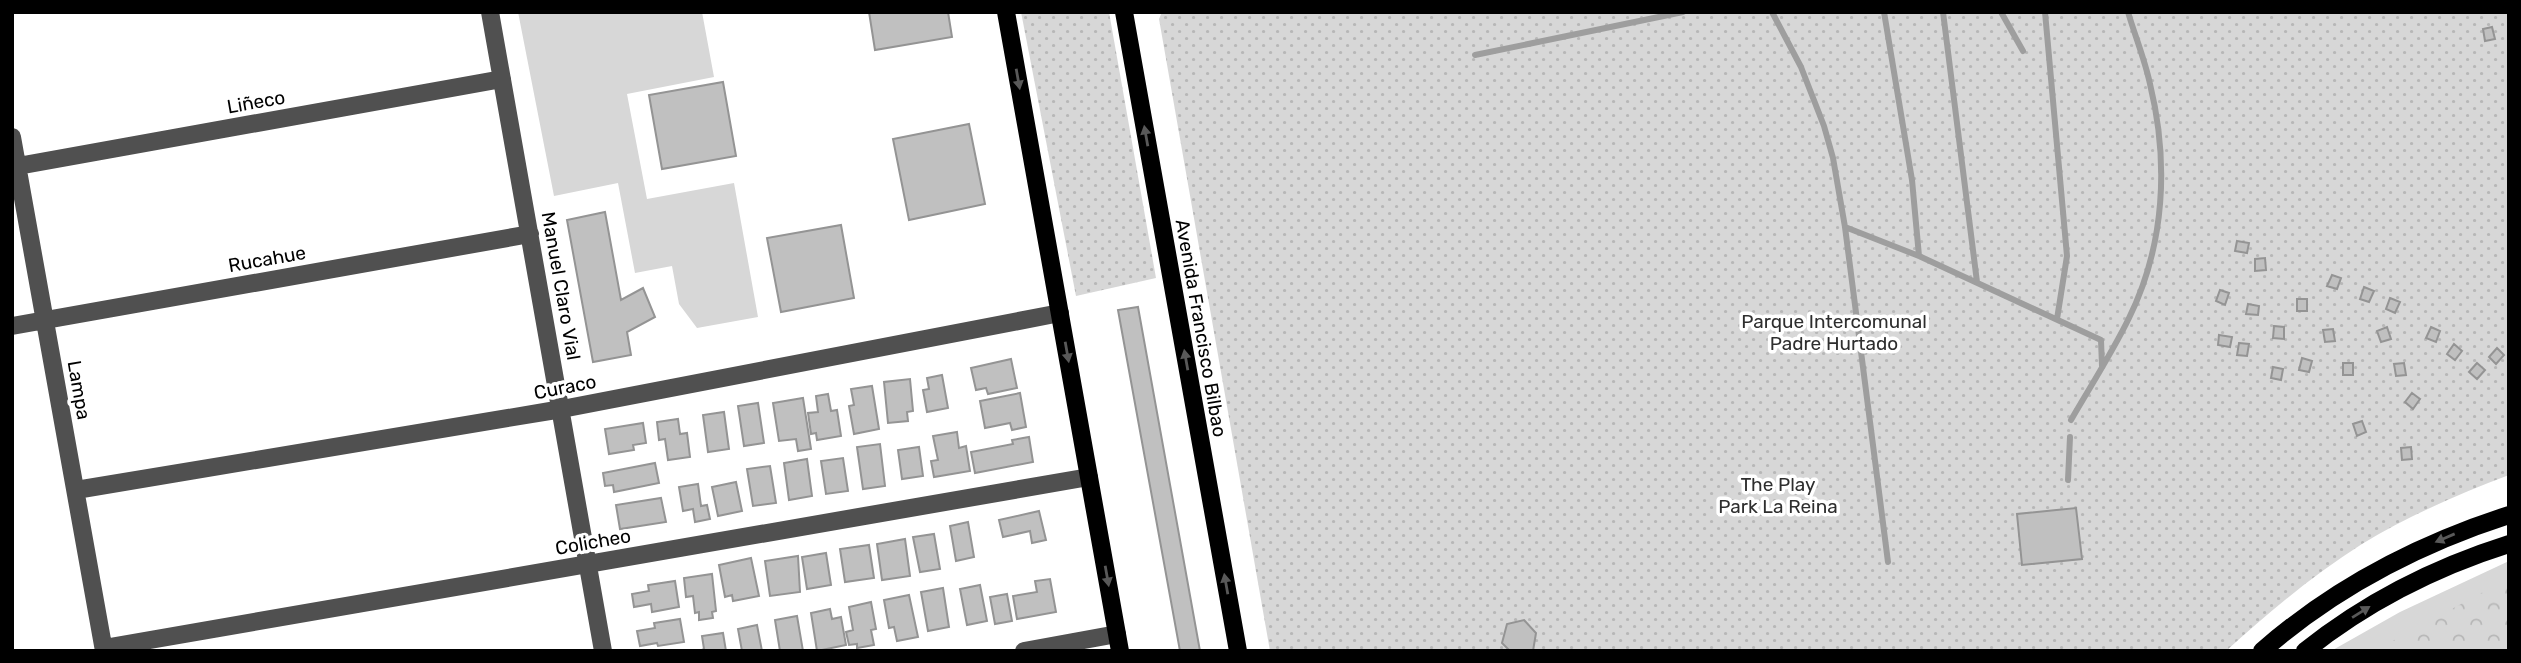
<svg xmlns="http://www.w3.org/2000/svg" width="2521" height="663" font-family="Rubik,sans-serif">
<defs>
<pattern id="forest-crowns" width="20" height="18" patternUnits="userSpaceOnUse" patternTransform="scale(1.75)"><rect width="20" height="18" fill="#d7d7d7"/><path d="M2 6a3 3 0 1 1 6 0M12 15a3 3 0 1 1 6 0" fill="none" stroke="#b7b7b7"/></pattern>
<pattern id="park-dots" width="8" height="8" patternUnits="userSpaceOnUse" patternTransform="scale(1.75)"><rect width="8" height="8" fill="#d7d7d7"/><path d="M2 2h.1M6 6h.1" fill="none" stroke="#b7b7b7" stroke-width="1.8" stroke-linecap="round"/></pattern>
</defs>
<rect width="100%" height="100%" fill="#fff"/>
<!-- grass -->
<path fill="#d7d7d7" d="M518,12H702L714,77L627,94L647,199L734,183L758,317L697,328L679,304L672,266L635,273L618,183L554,196Z
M2509,561V651H2331L2400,612Z"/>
<!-- forest -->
<path fill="url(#forest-crowns)" d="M2509,580V651L2505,648L2502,651H2374L2485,591Z"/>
<!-- park -->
<path fill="url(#park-dots)" d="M1021,12H1109L1156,278L1076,296Z
M1162,12H2509V475C2459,494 2408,516 2362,544C2313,575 2269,612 2226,651H1270L1159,19Z"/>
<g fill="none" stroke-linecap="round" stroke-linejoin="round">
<!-- stream -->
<path stroke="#9e9e9e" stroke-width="6" d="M1772,12L1801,67L1824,126L1833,158L1845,227L1888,562
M1884,12L1912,180L1919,256
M1943,12L1977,282
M2001,12L2023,51
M2045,12L2067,256L2057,319
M1475,55L1683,12
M1845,227L1919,256L2101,340L2102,366
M2071,420C2090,387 2112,353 2129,318C2165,245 2169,162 2150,84C2145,60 2135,36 2128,12
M2068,480L2070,437"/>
</g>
<!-- building -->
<path fill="#c0c0c0" stroke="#949494" stroke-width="2" d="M869,12H948L952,37L875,50Z
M2492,27L2495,39L2485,41L2483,29Z
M723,82L736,156L662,169L649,95Z
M969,124L985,204L909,220L893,139Z
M605,212L621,300L643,288L655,317L627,332L631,355L593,362L567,220Z
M841,225L854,298L781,312L767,238Z
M2237,241L2249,243L2247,253L2235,251Z
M2265,258L2266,270L2255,271V259Z
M2332,275L2341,278L2337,289L2327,286Z
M2364,287L2374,291L2369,302L2360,299Z
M2220,290L2229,293L2225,305L2216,301Z
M2390,298L2400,302L2395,313L2386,309Z
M2297,299H2307V311H2297Z
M2248,304L2259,306L2258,315L2246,314Z
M1138,307L1200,651H1180L1118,310Z
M2274,326L2284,327V339L2273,338Z
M2387,327L2391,339L2381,342L2377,331Z
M2431,327L2440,331L2436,342L2426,338Z
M2333,329L2335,341L2325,342L2323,330Z
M2219,335L2232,337L2230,347L2218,345Z
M2239,343L2249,344L2247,356L2237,355Z
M2454,344L2462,351L2455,360L2447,354Z
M2497,348L2504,355L2496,364L2489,357Z
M2302,358L2312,361L2309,372L2299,370Z
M1011,359L1017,388L988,394L986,388L976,390L971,368Z
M2343,363H2353V375H2343Z
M2404,363L2406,375L2396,376L2394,364Z
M2477,363L2485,370L2477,379L2469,372Z
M2273,367L2283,369L2281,380L2271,378Z
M942,375L948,408L927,412L923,390L929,389L927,378Z
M910,379L913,411L907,412L908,421L888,423L884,382Z
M872,386L879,429L854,434L849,406L854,405L851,389Z
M1020,393L1026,427L1012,430L1010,423L985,428L980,401Z
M2412,393L2420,399L2413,409L2405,402Z
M828,394L831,411L837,410L841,436L817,440L816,433L811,434L808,413L818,412L816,396Z
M803,398L811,449L798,451L796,439L779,441L773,403Z
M758,403L764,443L744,446L738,406Z
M724,412L729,449L708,452L703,415Z
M678,419L680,434L687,433L690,457L668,460L665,439L659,440L657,422Z
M2362,421L2366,432L2357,436L2353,424Z
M643,423L646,443L633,445L634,450L609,454L605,429Z
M957,432L959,448L966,446L970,471L934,477L931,461L938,460L933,436Z
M1029,437L1033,462L975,473L971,452L1013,444L1012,440Z
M880,444L885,486L863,489L857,447Z
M919,447L923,476L902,479L898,450Z
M2411,447L2412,459L2402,460L2401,448Z
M843,458L848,491L826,494L821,461Z
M807,459L812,496L789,500L784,463Z
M655,463L659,483L614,492L613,485L605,486L603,473Z
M770,466L776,503L753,506L747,469Z
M736,482L742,511L718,516L712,487Z
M698,484L701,506L707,505L710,519L695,522L693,509L683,511L679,487Z
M661,498L666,522L620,529L616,505Z
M2076,508L2082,559L2022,565L2017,514Z
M1039,511L1046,540L1032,543L1030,531L1003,537L999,520Z
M968,522L974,557L956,561L950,526Z
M934,534L940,569L920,572L913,537Z
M905,539L910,576L882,580L877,544Z
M869,545L874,578L845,582L840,549Z
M826,553L831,585L807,589L802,557Z
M798,556L800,592L770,596L765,561Z
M751,558L759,596L733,601L732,595L725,597L719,565Z
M712,574L716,611L712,612L713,618L699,620V612L695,613L693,596L686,597L684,578Z
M1050,579L1056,612L1017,619L1013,596L1037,592L1035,581Z
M675,581L679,607L652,612L651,604L634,607L632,594L649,591L648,585Z
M980,585L987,621L967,625L960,589Z
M943,588L949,627L928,631L921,592Z
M1007,594L1012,621L995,624L990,597Z
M909,595L918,637L897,641L894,627L889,628L884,600Z
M871,602L876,629L871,630L874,645L857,648V644L849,645L846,632L853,630L849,607Z
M830,609L832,619L841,617L846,645L817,651L811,613Z
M797,616L803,651H780L775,620Z
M680,619L684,642L658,646L657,643L640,646L637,631L655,628L654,623Z
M1524,620L1536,633L1533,651H1510L1502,643L1507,624Z
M757,625L762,651H742L738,629Z
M723,633L726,651H700L704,649L702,636Z"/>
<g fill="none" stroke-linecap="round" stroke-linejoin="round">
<!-- minor -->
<path stroke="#505050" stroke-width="18" d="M490,12L603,651
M12,137L104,651
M18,166L502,79
M12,326L530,234
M76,490L562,409L1060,313
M104,648L1089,477
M1024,651L1117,634"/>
<!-- major -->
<path stroke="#000" stroke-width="18" d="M1006,12L1120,651
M1124,12L1238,651
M2262,651C2334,588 2419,544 2509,515
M2305,651C2365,603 2436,567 2509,544"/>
</g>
<!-- one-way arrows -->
<defs><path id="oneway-solid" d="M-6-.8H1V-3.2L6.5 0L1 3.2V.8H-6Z" transform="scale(1.75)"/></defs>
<g fill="#595959">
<use href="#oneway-solid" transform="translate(1018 79) rotate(80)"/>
<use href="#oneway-solid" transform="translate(1146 136) rotate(-100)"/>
<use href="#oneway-solid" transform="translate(1067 352) rotate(80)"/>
<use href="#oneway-solid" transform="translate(1186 360) rotate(-100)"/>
<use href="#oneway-solid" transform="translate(2445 538) rotate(157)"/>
<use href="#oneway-solid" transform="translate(1107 576) rotate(80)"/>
<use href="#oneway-solid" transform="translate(1226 584) rotate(-100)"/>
<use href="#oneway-solid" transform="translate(2361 612) rotate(-32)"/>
</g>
<g text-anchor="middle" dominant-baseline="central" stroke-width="7" stroke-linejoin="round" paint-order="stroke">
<!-- street labels -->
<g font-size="19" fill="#000" stroke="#fff">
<text transform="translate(256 102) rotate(-10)">Liñeco</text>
<text transform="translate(267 259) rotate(-10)">Rucahue</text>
<text transform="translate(561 286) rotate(80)">Manuel Claro Vial</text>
<text transform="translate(1201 328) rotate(80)">Avenida Francisco Bilbao</text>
<text transform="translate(565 387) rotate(-11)">Curaco</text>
<text transform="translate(79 390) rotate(80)">Lampa</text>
<text transform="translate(593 542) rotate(-10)">Colicheo</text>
</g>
<!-- park labels -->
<g font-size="19" fill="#2e2e2e" stroke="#fff">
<text x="1834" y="321">Parque Intercomunal<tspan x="1834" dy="22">Padre Hurtado</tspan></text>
<text x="1778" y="484">The Play<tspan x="1778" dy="22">Park La Reina</tspan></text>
</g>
</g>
<!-- border -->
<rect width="2521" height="663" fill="none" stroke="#000000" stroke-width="28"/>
</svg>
